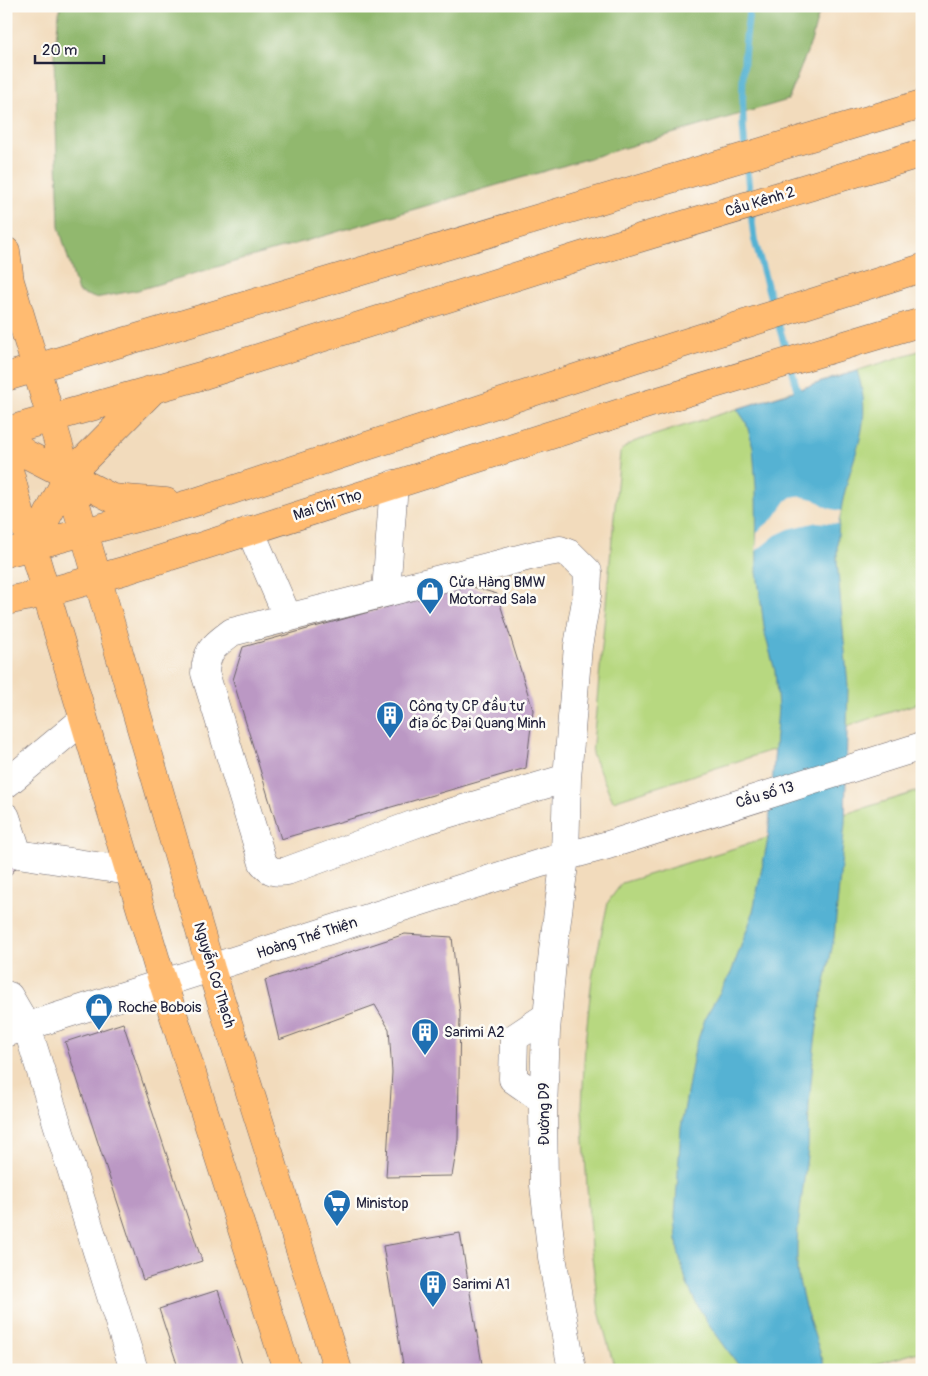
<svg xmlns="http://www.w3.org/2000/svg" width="928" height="1376" font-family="Pangolin,sans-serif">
<rect width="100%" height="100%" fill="#fdfcf7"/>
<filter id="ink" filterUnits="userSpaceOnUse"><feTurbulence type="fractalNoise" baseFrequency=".02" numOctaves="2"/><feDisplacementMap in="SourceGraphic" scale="10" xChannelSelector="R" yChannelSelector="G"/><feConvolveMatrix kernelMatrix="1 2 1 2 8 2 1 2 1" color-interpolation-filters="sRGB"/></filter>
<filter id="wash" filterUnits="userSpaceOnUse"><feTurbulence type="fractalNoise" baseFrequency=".0096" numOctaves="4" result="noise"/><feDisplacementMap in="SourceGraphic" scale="20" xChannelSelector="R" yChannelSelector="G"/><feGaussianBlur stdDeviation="1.12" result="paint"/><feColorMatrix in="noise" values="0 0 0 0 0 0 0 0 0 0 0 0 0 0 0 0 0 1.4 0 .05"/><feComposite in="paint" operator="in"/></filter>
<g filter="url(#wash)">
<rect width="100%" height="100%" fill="#f2dbbc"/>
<!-- green -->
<path fill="#b7d880" stroke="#6c7d5e" d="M922,350V702L613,801L592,754L620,453L627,445L636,441Z
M922,790V1033L919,1092L922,1157V1351L856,1370H615L599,1311L591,1249L582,1109L585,1043L592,978L608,902L622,883Z"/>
<!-- forest -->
<path fill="#91b86e" stroke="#5a6d54" d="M60,6H819L820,9L811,42L788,100L138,290L95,298L78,292L59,227L54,55Z"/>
<!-- water -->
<path fill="#55b2d3" stroke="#3c6a87" d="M857,371C874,423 855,447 844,495C839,517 837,538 837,561L848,686L845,823L834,938L819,1012L814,1050L809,1105L808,1148L798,1227L797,1244V1272L805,1307L826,1370H742L708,1323L696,1303L687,1284L678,1251L675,1217L681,1128L695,1048L706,1016L731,973L752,916L768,839L778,708L775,671L765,634L757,572L756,487L753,447L746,422L737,409Z"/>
<!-- pier -->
<path fill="#f2dbbc" d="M798,496L814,499L828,508L841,511L838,524L817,522L789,529L776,535L756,551L757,532L774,518L786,501L791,497Z"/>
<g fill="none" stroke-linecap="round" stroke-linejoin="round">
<!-- stream -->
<path stroke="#55b2d3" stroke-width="7" d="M745,151C740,103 743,53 750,6
M746,162L750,198
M751,212L754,238L774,310
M777,320L788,356
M791,366L797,390"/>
</g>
<g id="blocks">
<!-- building -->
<path fill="#bb98c4" d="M466,585L497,594L533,710L526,768L281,839L233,680L243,647Z
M6,831L18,866L6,879Z
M405,934L452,937L460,1013L458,1140L452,1176L386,1177L392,1072L389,1029L375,1005L279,1040L265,980Z
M123,1023L202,1261L143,1280L65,1042Z
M460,1233L483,1370H404L383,1246Z
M218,1290L244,1370H179L159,1309Z"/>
</g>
</g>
<g filter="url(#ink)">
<use href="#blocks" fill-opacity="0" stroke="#6b6368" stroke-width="1"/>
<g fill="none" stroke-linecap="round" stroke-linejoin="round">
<!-- minor casing -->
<g stroke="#6b6368" stroke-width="29">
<path id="minor" d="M250,530L288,618
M386,592L394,484
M567,778L423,821L287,871C276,873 270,872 263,863L205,673C206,650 215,645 232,632L538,554L560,550L570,554L588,572L587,595L578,646L567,778L565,857L553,951L546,1031L543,1109L544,1185L552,1257L572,1370
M6,784L83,720
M6,817L18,854L129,871
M6,995L9,996L27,1027L134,1370
M6,1033L541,863L608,845L922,746
M543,1100L513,1079L514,1038L547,1016"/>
</g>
<!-- major casing -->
<g stroke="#6b6368" stroke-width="29">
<path id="major" d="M6,251L10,281L51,418
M6,377L922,104
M84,532L211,969L338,1370
M32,546L158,967L287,1370
M6,601L45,593L130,569L648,404L922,322"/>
</g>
<!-- highway casing -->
<g stroke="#6b6368" stroke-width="29">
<path id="highway" d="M51,418L84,532
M6,431L204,375L603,249L922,153
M6,438L26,454L112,498L166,502
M6,458L21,516L32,546
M32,546L68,476L154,389
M6,553L192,503L634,359L922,268"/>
</g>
<!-- minor -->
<use href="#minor" stroke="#fff" stroke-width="28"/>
<!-- major -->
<use href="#major" stroke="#ffbb71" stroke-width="28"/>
<!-- highway -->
<use href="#highway" stroke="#ffbb71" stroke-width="28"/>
</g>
</g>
<!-- icons -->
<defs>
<g id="shop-pin" transform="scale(1.4375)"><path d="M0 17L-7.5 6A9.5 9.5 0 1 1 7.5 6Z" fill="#1f6fb2" stroke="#fdfcf7"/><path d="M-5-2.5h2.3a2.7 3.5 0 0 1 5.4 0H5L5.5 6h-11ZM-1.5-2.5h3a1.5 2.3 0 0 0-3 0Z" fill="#fff"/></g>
<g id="building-pin" transform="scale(1.4375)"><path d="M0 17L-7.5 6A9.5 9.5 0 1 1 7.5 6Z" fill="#1f6fb2" stroke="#fdfcf7"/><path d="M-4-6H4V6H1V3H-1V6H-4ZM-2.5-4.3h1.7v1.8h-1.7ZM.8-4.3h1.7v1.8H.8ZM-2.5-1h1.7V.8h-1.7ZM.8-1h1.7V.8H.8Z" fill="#fff"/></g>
<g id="supermarket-pin" transform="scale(1.4375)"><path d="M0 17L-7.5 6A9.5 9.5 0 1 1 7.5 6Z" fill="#1f6fb2" stroke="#fdfcf7"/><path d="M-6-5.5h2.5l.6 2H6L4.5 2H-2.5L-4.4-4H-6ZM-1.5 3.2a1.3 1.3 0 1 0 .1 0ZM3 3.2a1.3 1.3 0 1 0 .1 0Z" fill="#fff"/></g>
</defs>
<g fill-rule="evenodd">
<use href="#shop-pin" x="430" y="591"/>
<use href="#building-pin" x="390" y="715"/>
<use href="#shop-pin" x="99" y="1007"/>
<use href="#building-pin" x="425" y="1032"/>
<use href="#supermarket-pin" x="337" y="1203"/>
<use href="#building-pin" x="433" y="1284"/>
</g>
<g text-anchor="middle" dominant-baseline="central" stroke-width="5" stroke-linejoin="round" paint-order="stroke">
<!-- street labels -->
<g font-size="15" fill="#22223b" stroke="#fdfcf7">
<text transform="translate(760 202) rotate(-17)">Cầu Kênh 2</text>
<text transform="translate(328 505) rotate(-18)">Mai Chí Thọ</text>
<text transform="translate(765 795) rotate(-17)">Cầu số 13</text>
<text transform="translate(307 938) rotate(-18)">Hoàng Thế Thiện</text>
<text transform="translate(214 975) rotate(73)">Nguyễn Cơ Thạch</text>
<text transform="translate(544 1114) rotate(-90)">Đường D9</text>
</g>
<!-- poi labels -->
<g font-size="15" fill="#22223b" stroke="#fdfcf7" text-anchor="start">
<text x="449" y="582">Cửa Hàng BMW<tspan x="449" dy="17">Motorrad Sala</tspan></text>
<text x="409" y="706">Công ty CP đầu tư<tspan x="409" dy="17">địa ốc Đại Quang Minh</tspan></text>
<text x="118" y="1007">Roche Bobois</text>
<text x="444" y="1032">Sarimi A2</text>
<text x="356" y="1203">Ministop</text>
<text x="452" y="1284">Sarimi A1</text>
</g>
</g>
<!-- margin -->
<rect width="928" height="1376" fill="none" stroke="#fdfcf7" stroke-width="25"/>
<!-- scale -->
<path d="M35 55v8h69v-8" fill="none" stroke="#22223b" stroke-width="2.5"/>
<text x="42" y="55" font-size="15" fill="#22223b" stroke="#fdfcf7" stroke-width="4" paint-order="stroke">20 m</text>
</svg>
